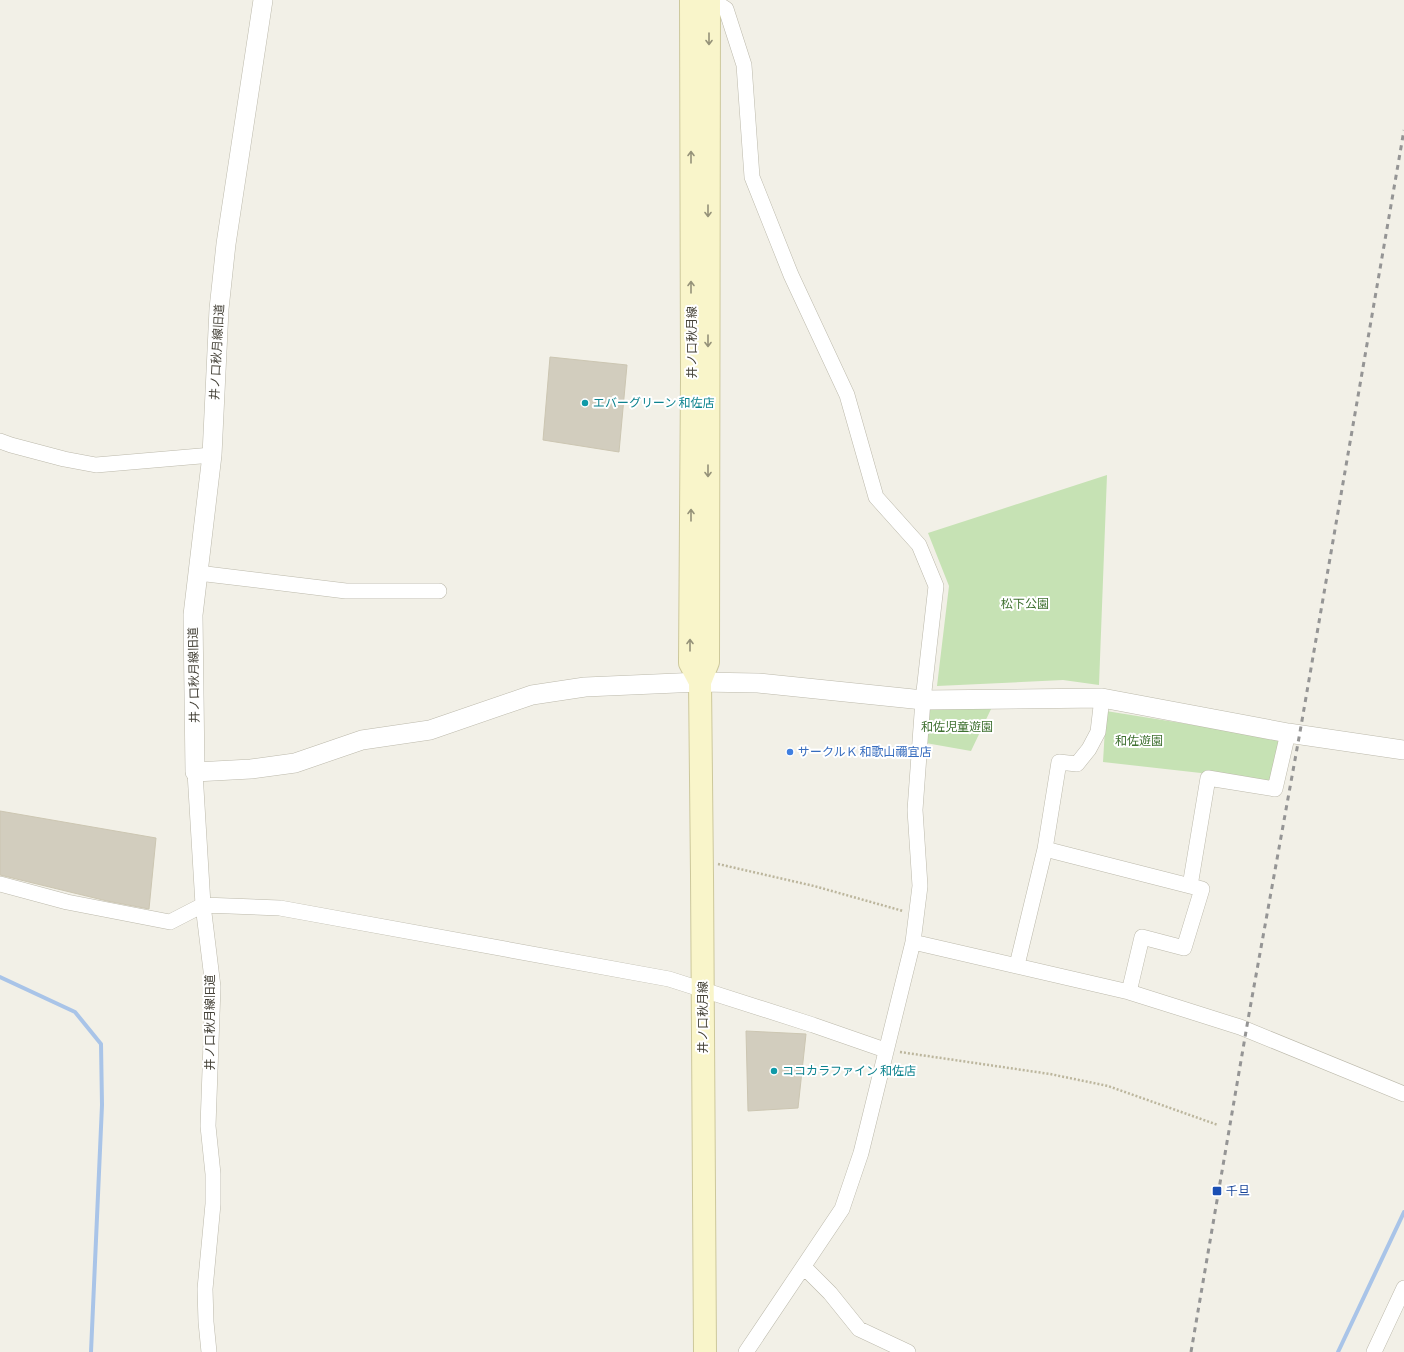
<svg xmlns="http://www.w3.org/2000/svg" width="1404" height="1352" font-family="'Alegreya Sans','Noto Sans JP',sans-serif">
<rect width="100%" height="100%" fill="#f2f0e7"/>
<!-- green -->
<path fill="#c6e2b4" d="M1107,475L1099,685L1063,680L937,686L949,586L928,533Z
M930,706L992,707L971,751L920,742Z
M1106,711L1282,739L1273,781L1103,762Z"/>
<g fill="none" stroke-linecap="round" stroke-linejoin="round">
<!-- stream -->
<path stroke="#a9c4e8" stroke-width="4" d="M0,977L75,1012L101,1044L102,1105L91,1352
M1338,1352L1404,1212"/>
</g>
<!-- building -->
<path fill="#d2cdbe" stroke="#ccc6b2" d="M550,357L627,365L619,452L543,440Z
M0,811L156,838L149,909L107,901L0,875Z
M746,1031L806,1034L798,1108L748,1111Z"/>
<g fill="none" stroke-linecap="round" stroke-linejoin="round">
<!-- minor casing -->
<g stroke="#bcb9ab" stroke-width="16">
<path id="minor" d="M712,0L726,9L744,65L752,177L791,275L847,395L876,497L919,545L936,586L923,700L915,810L920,886L913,942L861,1153L842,1209L746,1352
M0,441L11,445L64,459L96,465L212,455
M198,573L346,591H439
M195,772L203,905L213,987L208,1126L213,1174V1204L205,1289L206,1322L209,1352
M1045,849L1202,889L1184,948L1142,937L1129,992
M0,884L67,902L170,922L203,905L280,908L669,979L813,1025L885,1050
M1190,886L1208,778L1275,789L1288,733
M913,942L1129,992L1240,1027L1404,1094
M1017,965L1045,849L1059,762L1077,764L1089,749L1098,732L1102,698
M804,1267L830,1293L859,1329L908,1352
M1374,1352L1404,1288"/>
</g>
<!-- tertiary casing -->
<g stroke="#bcb9ab" stroke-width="20">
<path id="tertiary" d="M263,0L226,244L219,309L212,455L193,615L195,772L251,769L295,763L362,740L430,730L532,695L585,687L700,682L758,683L923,700L1102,698L1288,733L1404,750"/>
</g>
<!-- secondary casing -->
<g stroke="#cdc89b" stroke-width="24">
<path id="secondary" d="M691,0L692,377L690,663L700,682
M705,1352L702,875L700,682L708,662L709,0"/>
</g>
<!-- path -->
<path stroke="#bcb69d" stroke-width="2.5" stroke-dasharray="2 2" stroke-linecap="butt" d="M718,864L814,886L903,911
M900,1052L1050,1074L1108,1086L1218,1125"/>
<!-- minor -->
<use href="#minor" stroke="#fff" stroke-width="15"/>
<!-- tertiary -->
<use href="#tertiary" stroke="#fff" stroke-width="19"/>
<!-- secondary -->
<use href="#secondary" stroke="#f9f5ca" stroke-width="22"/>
<!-- rail -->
<path stroke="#959595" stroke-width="3" stroke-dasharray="5 5" stroke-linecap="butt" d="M1191,1352L1249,1014L1300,732L1404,130"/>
</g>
<!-- one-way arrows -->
<defs><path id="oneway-shaft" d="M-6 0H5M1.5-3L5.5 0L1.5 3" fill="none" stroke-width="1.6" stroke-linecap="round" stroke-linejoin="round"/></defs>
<g stroke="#959279">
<use href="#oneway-shaft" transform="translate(709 39) rotate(90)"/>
<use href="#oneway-shaft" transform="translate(691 157) rotate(-90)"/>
<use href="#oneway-shaft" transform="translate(708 211) rotate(90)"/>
<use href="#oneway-shaft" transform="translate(691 287) rotate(-90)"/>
<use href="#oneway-shaft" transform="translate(708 341) rotate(90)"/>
<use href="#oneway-shaft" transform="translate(708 471) rotate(90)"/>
<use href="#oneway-shaft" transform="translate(691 515) rotate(-90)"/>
<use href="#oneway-shaft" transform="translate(690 645) rotate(-90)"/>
</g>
<!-- markers -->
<g fill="#0f9aa8" stroke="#fff" stroke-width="1.5">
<circle cx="585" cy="403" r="4"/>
<circle cx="774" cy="1071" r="4"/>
</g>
<circle fill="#3f7fe0" stroke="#fff" stroke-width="1.5" cx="790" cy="752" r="4"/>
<rect fill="#1a4fb4" stroke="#fff" stroke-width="1.5" x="1212" y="1186" width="10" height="10" rx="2"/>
<g text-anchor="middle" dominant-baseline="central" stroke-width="4" stroke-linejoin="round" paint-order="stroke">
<!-- street labels -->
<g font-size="12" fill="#444137" stroke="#fff">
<text transform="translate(692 342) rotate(-90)">井ノ口秋月線</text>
<text transform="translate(217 352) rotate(-87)">井ノ口秋月線旧道</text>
<text transform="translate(194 675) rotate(-91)">井ノ口秋月線旧道</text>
<text transform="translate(703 1017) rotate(-90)">井ノ口秋月線</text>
<text transform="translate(210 1022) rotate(-90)">井ノ口秋月線旧道</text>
</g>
<!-- culture labels -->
<g font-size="12" fill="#0d838f" stroke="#fff" text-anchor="start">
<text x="593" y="403">エバーグリーン 和佐店</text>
<text x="782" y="1071">ココカラファイン 和佐店</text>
</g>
<!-- park labels -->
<g font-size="12" fill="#3e7030" stroke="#fff">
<text x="1025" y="604">松下公園</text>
<text x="957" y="727">和佐児童遊園</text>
<text x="1139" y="741">和佐遊園</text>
</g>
<!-- shop labels -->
<g font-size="12" fill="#366cbe" stroke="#fff" text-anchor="start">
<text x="798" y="752">サークルＫ 和歌山禰宜店</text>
</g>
<!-- transit labels -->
<g font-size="12" fill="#164399" stroke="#fff" text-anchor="start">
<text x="1226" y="1191">千旦</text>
</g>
</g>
</svg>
